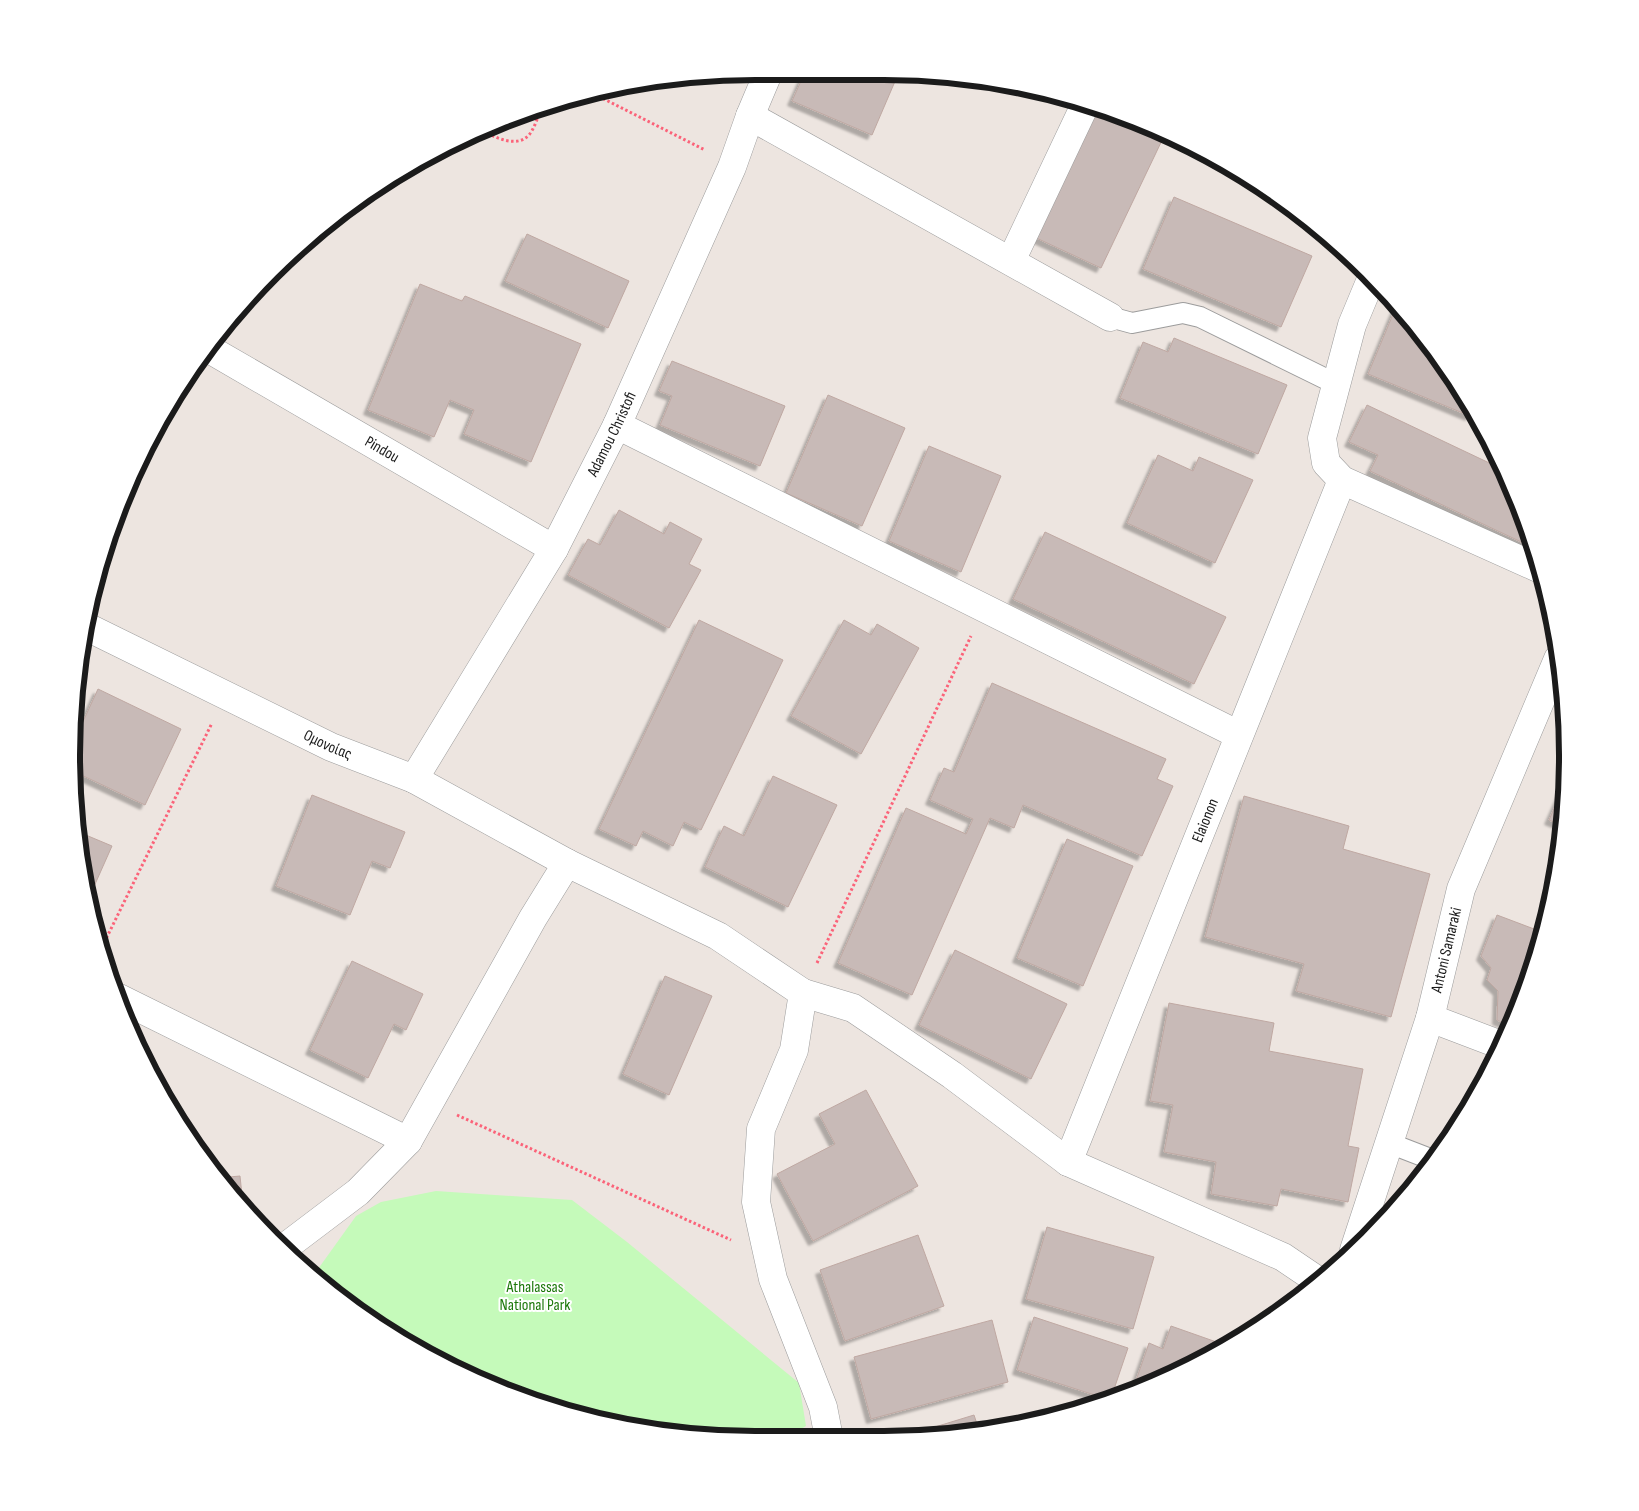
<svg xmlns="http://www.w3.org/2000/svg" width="1639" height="1511" font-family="'Sofia Sans Condensed',sans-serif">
<defs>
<filter id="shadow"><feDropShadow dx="-4.5" dy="4.5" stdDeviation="1" flood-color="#0004"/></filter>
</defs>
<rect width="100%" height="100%" fill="#ede5e0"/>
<!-- park -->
<path fill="#c5faba" d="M436,1191L572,1200L627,1242L799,1383L806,1426L787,1437L666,1434L536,1404L414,1348L313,1276L356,1216L381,1202Z"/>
<!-- building -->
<path fill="#c8bab7" stroke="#bfa8a2" filter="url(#shadow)" d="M805,72H899L872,135L792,101Z
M1093,108L1146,123L1165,134L1101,268L1032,236Z
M1174,197L1312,256L1281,327L1143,269Z
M527,234L629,281L608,328L505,281Z
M420,284L462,301L465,296L581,344L531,462L464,434L474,410L450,400L434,437L368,410Z
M1396,307L1453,376L1472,412L1470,416L1368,374Z
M1174,338L1287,385L1258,454L1120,398L1143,342L1168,352Z
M672,361L785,406L760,466L660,425L672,396L659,391Z
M828,395L905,428L862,526L786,493Z
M1367,405L1502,469L1516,494L1532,547L1370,471L1378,455L1349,442Z
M929,446L1001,476L961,572L889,541Z
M1158,455L1193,471L1199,457L1253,480L1215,563L1127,523Z
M619,510L664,534L670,522L702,539L689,564L701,570L669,628L568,575L588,539L600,545Z
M1045,532L1226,617L1194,684L1013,599Z
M699,620L783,660L701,830L684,822L673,846L643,831L636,846L599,829Z
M844,620L871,635L877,624L919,648L861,754L791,716Z
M992,683L1166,759L1157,779L1173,786L1142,856L1023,805L1014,828L990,818L912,995L838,963L906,808L966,834L973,819L930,800L944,768L954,772Z
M98,689L181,729L145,805L77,773L75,739Z
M773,776L837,805L788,907L705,867L724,826L744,836Z
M1565,784L1561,825L1549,820Z
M312,795L405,832L390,868L372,861L350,915L276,886Z
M1244,796L1349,826L1343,849L1430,874L1391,1017L1296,991L1304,964L1205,937Z
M81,833L112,846L88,900L84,889Z
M1067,839L1133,866L1083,986L1017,958Z
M1497,915L1542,932L1516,1018L1511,1026L1497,1020L1498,991L1487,980L1491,968L1481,956Z
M955,950L1067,1004L1031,1079L919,1025Z
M352,961L423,994L406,1030L394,1024L368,1078L310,1050Z
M665,976L712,996L669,1095L623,1074Z
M1169,1003L1274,1023L1269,1051L1363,1069L1348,1146L1359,1148L1348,1202L1281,1189L1277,1206L1211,1194L1216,1162L1164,1152L1173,1105L1150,1101Z
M866,1090L918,1186L813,1241L777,1174L835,1144L819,1114Z
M240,1176L243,1205L218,1178Z
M1047,1227L1154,1257L1133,1329L1026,1299Z
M918,1235L944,1306L845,1341L820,1270Z
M1034,1317L1128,1348L1111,1398L1107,1399L1017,1370Z
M992,1320L1008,1382L871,1419L854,1357Z
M1171,1326L1225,1345L1145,1388L1132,1392L1149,1343L1163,1349Z
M974,1415L979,1430L899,1438Z"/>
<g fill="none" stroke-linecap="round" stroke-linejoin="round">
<!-- lane casing -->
<g stroke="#9c9c9c" stroke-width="22">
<path id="lane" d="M1110,317L1132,323L1183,313L1200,317L1336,384
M1389,1143L1433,1160"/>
</g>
<!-- street casing -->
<g stroke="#9c9c9c" stroke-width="29">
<g id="street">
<path d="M750,116L1110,317"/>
<path d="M1011,261L1085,105"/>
<path d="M1372,277L1352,325L1322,438L1326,463L1342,480L1538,568"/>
<path id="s1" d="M209,349L554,549"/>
<path d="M617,425L1239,735"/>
<path id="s2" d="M87,627L331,747L414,779L567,863"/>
<path id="s3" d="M414,779L554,549L617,425L732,167L750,116L769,71"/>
<path d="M803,993L853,1008L952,1075L1068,1162L1283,1257L1317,1280"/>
<path d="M117,997L408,1141"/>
<path d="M1430,1018L1501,1045"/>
<path id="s4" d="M1068,1162L1342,480"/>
<path d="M284,1248L358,1192L408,1141L533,918L567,863L718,936L803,993L794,1050L761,1129L756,1202L773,1279L823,1407L829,1438"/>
<path id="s5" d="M1354,1250L1430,1018L1461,889L1558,659"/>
</g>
</g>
<!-- path -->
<path stroke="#fb6379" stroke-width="3" stroke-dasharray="2.5 2.5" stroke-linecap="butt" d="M594,94L705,150
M483,131C496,138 517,148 529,135C534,129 537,119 540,112
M102,947L212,723
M817,963L971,636
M457,1115L731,1240"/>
<!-- lane -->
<use href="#lane" stroke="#fff" stroke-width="20"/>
<!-- street -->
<use href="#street" stroke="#fff" stroke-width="28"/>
</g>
<g text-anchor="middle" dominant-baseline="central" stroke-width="4" stroke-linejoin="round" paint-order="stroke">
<!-- street labels -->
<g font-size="16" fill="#1b1b1b" stroke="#fff">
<text stroke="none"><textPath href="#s3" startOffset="398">Adamou Christofi</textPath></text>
<text stroke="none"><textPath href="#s1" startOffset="200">Pindou</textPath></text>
<text stroke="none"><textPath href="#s2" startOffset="268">Ομονοίας</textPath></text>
<text stroke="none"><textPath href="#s4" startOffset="368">Elaionon</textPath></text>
<text stroke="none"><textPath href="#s5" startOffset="314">Antoni Samaraki</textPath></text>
</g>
<!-- park labels -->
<g font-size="16" fill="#1c780a" stroke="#fff">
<text x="535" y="1287">Athalassas<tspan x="535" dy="18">National Park</tspan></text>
</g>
</g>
<!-- crop -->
<path d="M0 0H1639V1511H0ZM755 80H884A675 675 0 0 1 1559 755V756A675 675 0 0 1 884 1431H755A675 675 0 0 1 80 756V755A675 675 0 0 1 755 80Z" fill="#fff" fill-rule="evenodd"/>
<path fill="none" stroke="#1b1b1b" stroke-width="6" d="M755 80H884A675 675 0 0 1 1559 755V756A675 675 0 0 1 884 1431H755A675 675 0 0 1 80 756V755A675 675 0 0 1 755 80Z"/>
</svg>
